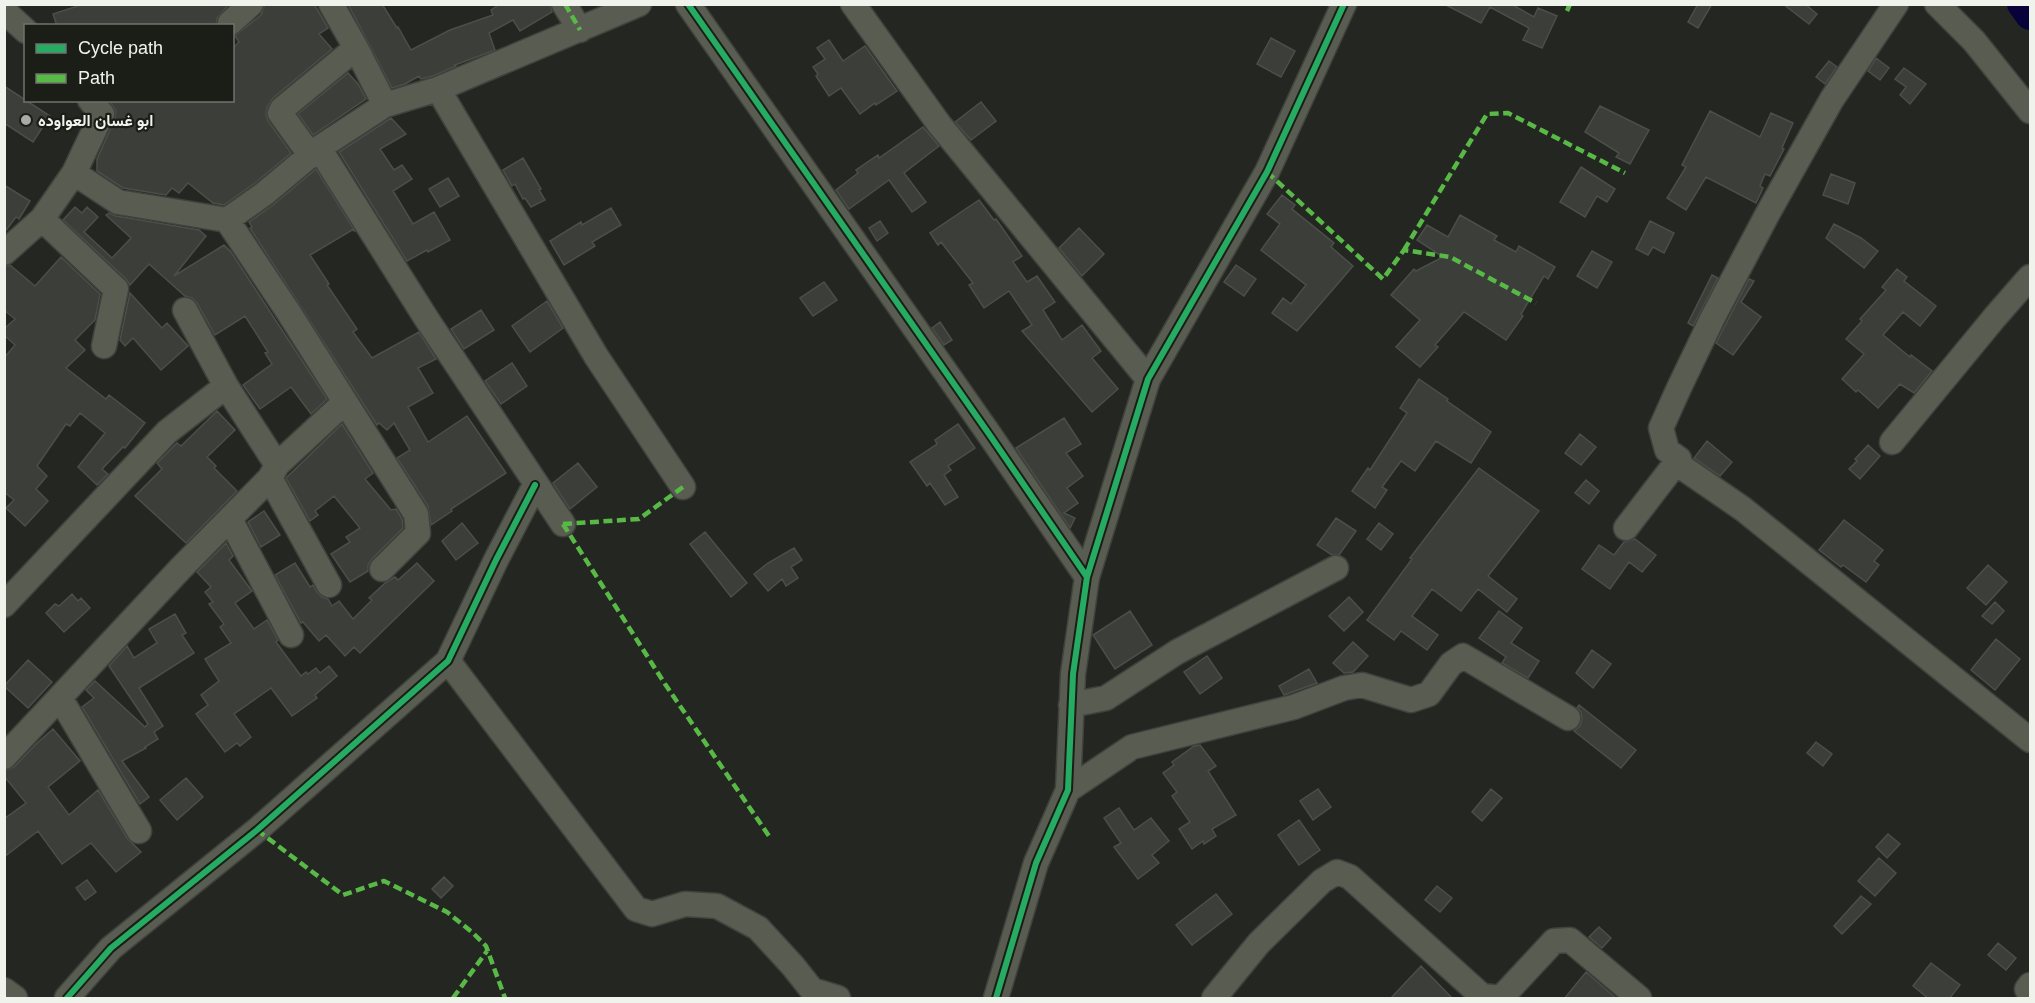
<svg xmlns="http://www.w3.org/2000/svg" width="2035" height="1003" font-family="Helvetica,Vazirmatn,sans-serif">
<rect width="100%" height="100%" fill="#242621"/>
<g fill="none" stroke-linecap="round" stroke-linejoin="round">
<!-- river -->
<path stroke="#07033a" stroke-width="30" d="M2022,4L2030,15"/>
</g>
<!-- building -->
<path fill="#3c3e3a" stroke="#4c4e4a" stroke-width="1.5" d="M84,4H229L217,18L216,26H57L53,14Z
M265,4H314L328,28L319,34L332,49L273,98L267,107L266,114L268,121L291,153L255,183L224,205L213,203L188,183L179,193L172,188L166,195L123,188L97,171V159L115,119L116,111L109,100H232V49L239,42L235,36L261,15Z
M348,4H382L397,28L398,27L411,50L450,30L493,15L491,10L500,4H550L552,12L520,31L513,20L489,33L495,50L455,65L456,66L433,76L421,79L419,76L405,84L392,88Z
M1444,4H1511L1534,17L1538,8L1557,16L1542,48L1523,40L1529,28L1490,7L1481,23Z
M1698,4H1712L1698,28L1688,22Z
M1783,4H1805L1817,14L1809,24Z
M1271,38L1295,51L1281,77L1257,64Z
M829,40L843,61L865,46L897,91L876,105L875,103L860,114L841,88L829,96L816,76L818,74L813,67L825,59L817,48Z
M1876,58L1889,68L1880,80L1868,71Z
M1829,61L1837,67L1825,84L1816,77Z
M1904,68L1926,84L1910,104L1900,95L1906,87L1895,79Z
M348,73L358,84L366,99L313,135L298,114Z
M4,86L50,116L33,142L4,123Z
M981,102L996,121L971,140L955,122Z
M1600,106L1649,130L1630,164L1616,157L1619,153L1585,132Z
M1710,111L1760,137L1771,113L1793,123L1782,148L1784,149L1770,176L1765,174L1760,186L1763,188L1756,203L1706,177L1686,210L1667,198L1686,167L1682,165Z
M391,118L406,134L380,149L394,170L402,165L412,179L393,191L413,224L434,212L450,240L428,252L427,250L407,261L339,152Z
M923,127L939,146L904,173L926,202L912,212L889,180L849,209L836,190L858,173L856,170L878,155L879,158Z
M523,158L541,189L539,190L545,200L531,207L525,198L523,199L515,184L512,186L503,170Z
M1581,167L1615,189L1607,202L1597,196L1585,217L1560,202Z
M316,169L355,231L352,230L310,255L329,284L327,285L357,329L353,332L372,358L419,332L436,359L418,368L433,393L408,407L428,442L467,416L506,473L451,509L452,511L431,525L428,506L397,458L410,450L394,423L387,430L379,423L377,425L250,228L252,227L249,222L273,205Z
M1831,174L1855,183L1848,204L1823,195Z
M448,178L459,196L440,207L429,189Z
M4,185L30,201L19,219L16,217L4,233Z
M1282,195L1295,205L1292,209L1334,243L1331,247L1353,266L1297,331L1272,313L1283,298L1291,304L1306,285L1261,250L1280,224L1267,214Z
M979,200L994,220L996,219L1022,256L1013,262L1027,282L1037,276L1055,302L1043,310L1062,340L1082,325L1101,351L1092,358L1118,389L1092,412L1022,331L1032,325L1009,291L984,308L969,285L973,283L941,242L938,245L930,233Z
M75,207L82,213L87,207L98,217L84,232L112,258L131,238L106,215L109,213L116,216L199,230L206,236L174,276L224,245L231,252L327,399L311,414L291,387L260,409L243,385L272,364L265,353L268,352L245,316L215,335L197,303L192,298L185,296L149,264L130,285L126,279L63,220Z
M611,208L621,225L592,242L595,246L564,265L550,241L581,222L582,225Z
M1460,215L1497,236L1494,240L1516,252L1519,246L1555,267L1548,279L1544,276L1521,314L1523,316L1506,340L1464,312L1435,345L1438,347L1420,367L1396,347L1420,320L1391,295L1414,269L1416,271L1443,257L1417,240L1427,225L1448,237Z
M880,221L888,233L877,241L869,228Z
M1650,221L1674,233L1664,253L1653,247L1648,255L1636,249Z
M1834,224L1861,238L1878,251L1864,268L1826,238Z
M1079,228L1104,254L1082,276L1059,248Z
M1592,251L1612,262L1597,288L1577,276Z
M61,257L100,294L95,320L75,340L85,350L66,368L106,399L109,395L145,423L125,448L123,447L102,469L108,474L97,485L78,467L105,433L80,413L70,426L66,424L37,466L47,476L36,489L48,501L25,526L6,508L14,500L4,492V358L15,345L4,335V329L15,319L4,310V267L10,265L35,286Z
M1236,265L1256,279L1244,296L1224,282Z
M1897,269L1907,277L1904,281L1936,306L1920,326L1903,312L1883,335L1910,357L1911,355L1932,371L1914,393L1900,384L1878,408L1858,390L1856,392L1842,379L1864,354L1846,339L1862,321L1860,319L1886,290L1882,287Z
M1712,275L1718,278L1693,326L1688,323Z
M1749,279L1754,281L1741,302L1761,317L1733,355L1716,343Z
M824,282L837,300L813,316L800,298Z
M130,293L162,328L167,323L188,346L161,370L133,338L125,346L120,340Z
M547,301L563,328L530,352L512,326Z
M481,310L494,330L464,349L451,329Z
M940,322L952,340L944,345L932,328Z
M512,363L527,386L501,404L485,381Z
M1419,379L1448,399L1447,401L1491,432L1471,463L1436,441L1415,471L1401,461L1382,487L1387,490L1375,508L1352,491L1368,468L1370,470L1407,413L1400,408Z
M217,411L235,430L207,457L216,466L214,468L237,491L186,543L135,496L162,469L157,463L177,443L181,446Z
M1064,418L1081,444L1066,453L1083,476L1067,488L1078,503L1064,513L1075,518L1070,528L1016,448Z
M342,424L373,473L365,479L391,510L396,509L402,519L403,528L372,559L368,565V571L350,582L331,554L350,542L346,537L360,528L334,496L315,511L318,515L310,521L286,478Z
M958,424L975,448L948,466L951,470L944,475L958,497L945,505L930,483L927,486L910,462L937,444L935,440Z
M1580,434L1596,447L1581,465L1565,453Z
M1707,441L1732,462L1720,476L1694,458Z
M1868,445L1880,456L1860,479L1849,469L1857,461L1855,459Z
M578,463L597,487L570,509L553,483Z
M1479,468L1539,511L1488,576L1517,599L1507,612L1478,589L1461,611L1432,589L1412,616L1438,635L1427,650L1401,631L1394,640L1367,620L1412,559L1410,558Z
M1586,480L1599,491L1589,504L1575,493Z
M264,511L280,535L261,547L248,522Z
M1336,518L1356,531L1339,555H1332L1317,545Z
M1844,520L1883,550L1874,561L1879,565L1866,582L1843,565L1841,567L1819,550Z
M462,523L478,543L456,560L442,541Z
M1379,523L1393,534L1381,550L1367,539Z
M705,532L747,583L731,597L690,544Z
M1635,539L1656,555L1642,572L1629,562L1610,589L1582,569L1599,545L1614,555L1624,542Z
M226,543L233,556L229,560L252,591L235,603L254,629L267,620L278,640L276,642L301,676L306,672L308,674L316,668L320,673L329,666L337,676L315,695L317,698L292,716L271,688L234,714L251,737L240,746L237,743L225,752L196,714L208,705L201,695L219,681L205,659L231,643L220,627L224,624L209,604L213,602L205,592L211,587L197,572Z
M794,548L802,560L791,567L798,578L786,586L782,579L768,591L754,574L768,563Z
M295,563L310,587L313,585L317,592L322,597L328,599L332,606L339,601L353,619L372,600L369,598L385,583L395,577L398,580L417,563L434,581L360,653L354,647L345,656L326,635L319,641L303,622L301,623L275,575Z
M1988,565L2007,582L1986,605L1967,588Z
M72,594L78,601L81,598L90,608L64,632L46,613L55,604L59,606Z
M1349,597L1363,612L1344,631L1329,616Z
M1995,602L2004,611L1992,624L1982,616Z
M1130,611L1152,645L1115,669L1093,635Z
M1499,611L1522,628L1511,643L1539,661L1528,678L1502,663L1506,657L1479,638Z
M175,614L186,633L182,635L194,653L139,688L163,726L154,732L158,739L145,747L146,748L122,761L149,797L140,804L82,707L94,698L86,690L95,681L145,727L148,724L109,666L127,646L134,658L157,643L149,629Z
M1996,639L2020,659L1995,690L1971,670Z
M1353,642L1368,656L1353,672L1344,673L1333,663Z
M1592,650L1611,664L1593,688L1576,673Z
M1207,656L1222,678L1200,694L1184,672Z
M28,660L52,682L28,708L4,686Z
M1309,669L1317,683L1284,695L1279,686Z
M1579,705L1636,750L1621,768L1574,731L1580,726L1582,719L1581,712L1577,708Z
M53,729L80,761L48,787L69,815L98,790L127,838L141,852L116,872L91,843L62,864L38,831L4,857V819L26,803L4,776V771L14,767L36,744Z
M1816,742L1832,754L1823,766L1807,753Z
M1200,745L1216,766L1208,771L1236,815L1212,829L1216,836L1204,844L1203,841L1192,849L1179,829L1190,822L1172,796L1177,792L1163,773L1174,765L1172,762L1194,746Z
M186,778L203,797L177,820L160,800Z
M1318,789L1331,807L1313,820L1300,801Z
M1491,789L1502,798L1482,821L1472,812Z
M1119,808L1134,830L1151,818L1169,841L1152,855L1159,863L1138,879L1114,847L1121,843L1104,818Z
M1299,820L1320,850L1299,865L1278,835Z
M1888,834L1900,844L1887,858L1876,847Z
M1879,858L1896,873L1875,896L1858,881Z
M444,877L453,886L441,898L432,889Z
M87,880L96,892L85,900L76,888Z
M1437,886L1452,898L1440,912L1425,900Z
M1216,894L1232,914L1192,945L1176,925Z
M1861,896L1871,904L1842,934L1834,926Z
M1599,927L1611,938L1602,948L1589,937Z
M1998,943L2016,958L2006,970L1988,955Z
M1931,963L1960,985L1949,999H1929L1913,986Z
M1421,966L1453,999H1390Z
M1586,972L1617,999H1564Z"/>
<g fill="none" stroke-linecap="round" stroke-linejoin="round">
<!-- minor casing -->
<g stroke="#41423e" stroke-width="27">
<path id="minor" d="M331,4L356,48L385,105L438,89L639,4
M564,4L580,30
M688,4L989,434L1087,577
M853,4L939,124L1148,379
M1937,4L1974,41L2030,111
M4,11L26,31
M230,23L251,4
M438,89L596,356L683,487
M319,148L426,318L563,524
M311,156L280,113L282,109L356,48
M74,173L118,202L227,220L289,313L416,514L418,533L382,569
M42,219L116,289L104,346
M227,220L264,194L319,148L385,105
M4,253L42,219L74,173L102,114L90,100
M185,310L226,386L277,465
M1892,442L1995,317L2030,277
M1676,463L1743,509L2030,740
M270,478L329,585
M230,519L291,635
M1626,528L1679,459L1667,450L1661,428L1678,390L1712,319L1768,213L1832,99L1896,4
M4,605L167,432L226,386
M448,661L636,909L652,914L685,904L717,906L758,928L793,966L812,990L838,998
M60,698L139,831
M1071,705L1106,698L1177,652L1336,568
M4,757L181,568L270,478L277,465L344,403
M1068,790L1132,747L1294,707L1344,688L1362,685L1411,700L1429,694L1451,664L1463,656L1568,718
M2027,989L2030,985
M4,990L15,998
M67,998L111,948L257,830L448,661L496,560L535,485
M996,998L1036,863L1068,790L1073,674L1087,577L1148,379L1267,172L1344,4
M1214,998L1259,943L1322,881L1337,872L1350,877L1482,996L1501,998L1554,941L1570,940L1639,998"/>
</g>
<!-- minor -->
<use href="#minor" stroke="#585c51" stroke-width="24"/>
<!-- quiet -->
<path stroke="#58b947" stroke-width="4.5" stroke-dasharray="9 4.5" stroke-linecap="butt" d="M565,4L580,30
M1567,11L1570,4
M1267,172L1383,279L1404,250L1450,257L1536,303
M1404,250L1487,114L1508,113L1625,173
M563,524L665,684L769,836
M563,524L639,519L683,487
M257,830L343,895L384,881L447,912L473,933L486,946L505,998
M453,998L487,951"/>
<!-- cycleway casing -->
<g stroke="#1b1e16" stroke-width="10">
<path id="cycleway" d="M688,4L989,434L1087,577
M67,998L111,948L257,830L448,661L496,560L535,485
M996,998L1036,863L1068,790L1073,674L1087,577L1148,379L1267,172L1344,4"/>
</g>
<!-- cycleway -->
<use href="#cycleway" stroke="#26ab63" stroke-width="6"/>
</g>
<!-- markers -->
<circle fill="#a9aba5" stroke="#1b1e16" stroke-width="2" cx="26" cy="120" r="6"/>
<g text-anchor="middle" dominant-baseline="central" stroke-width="4.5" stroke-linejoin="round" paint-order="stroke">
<!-- poi labels -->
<g font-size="16" font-weight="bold" fill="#f0f2ec" stroke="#1b1e16" text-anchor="start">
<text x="38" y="120">ابو غسان العواوده</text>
</g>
</g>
<!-- border -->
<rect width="2035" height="1003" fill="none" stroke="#f0f2ec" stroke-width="12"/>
<!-- legend -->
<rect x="24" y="24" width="210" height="78" fill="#1b1e16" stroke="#70736c" stroke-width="1.5"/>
<rect x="36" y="44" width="30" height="9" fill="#26ab63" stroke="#70736c" stroke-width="1.5"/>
<text x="78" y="54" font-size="18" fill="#f0f2ec">Cycle path</text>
<rect x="36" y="74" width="30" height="9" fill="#58b947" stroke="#70736c" stroke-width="1.5"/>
<text x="78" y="84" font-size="18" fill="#f0f2ec">Path</text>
</svg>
